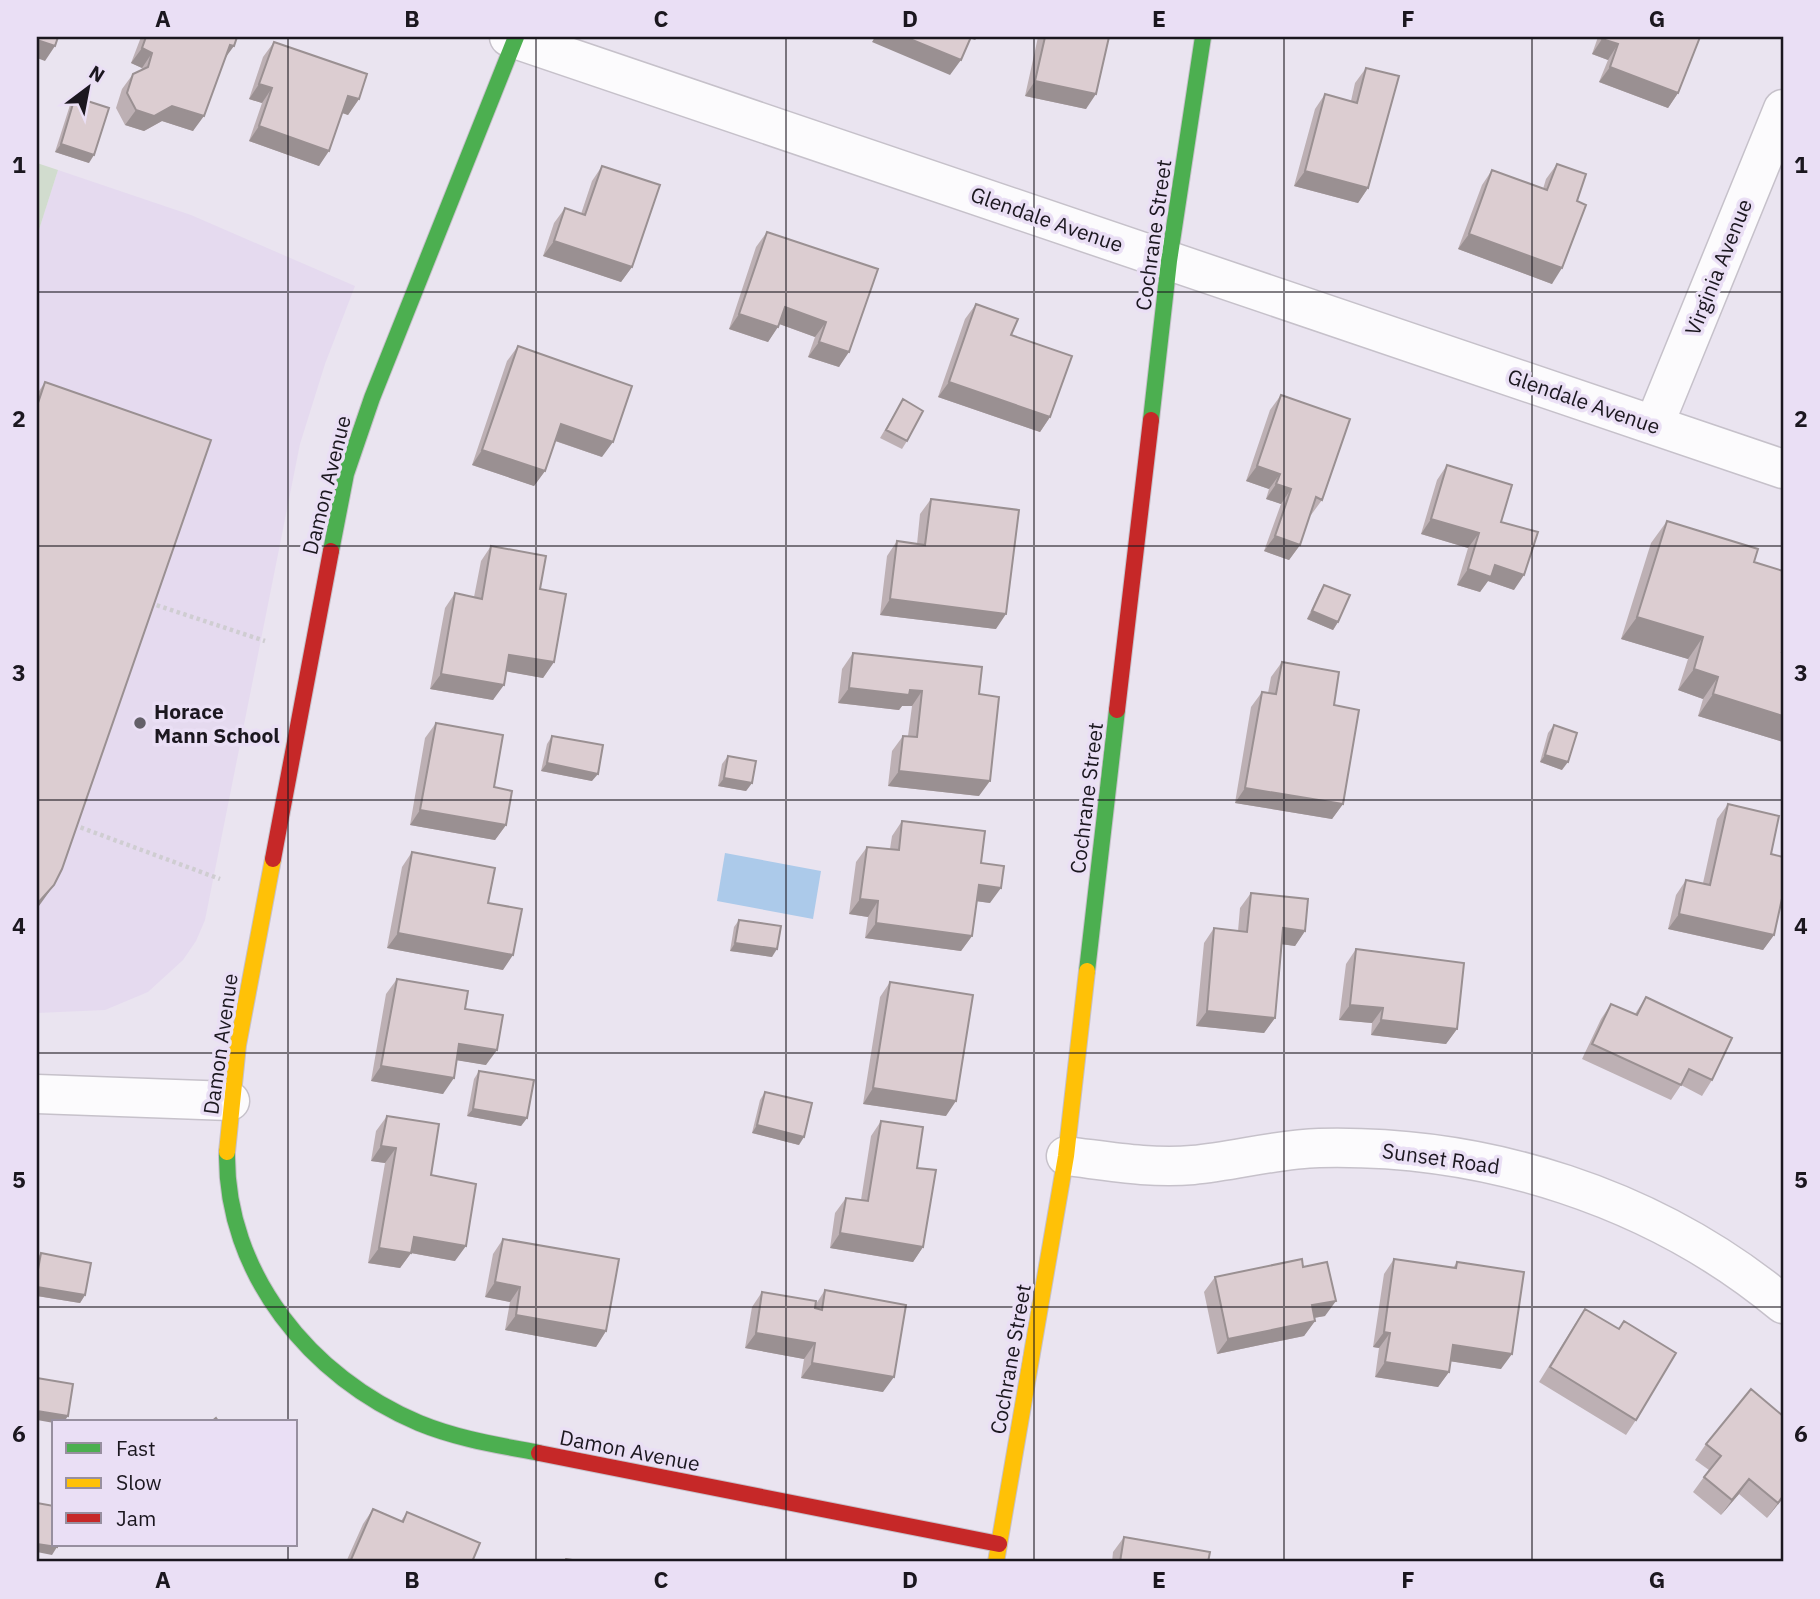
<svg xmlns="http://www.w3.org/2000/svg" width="1820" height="1599" font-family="'IBM Plex Sans',sans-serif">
<rect width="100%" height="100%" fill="#eae4f0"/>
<!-- built -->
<path fill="#e5daef" d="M58,170L191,215L355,286L325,364L300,444L205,920L196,941L183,960L148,992L105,1010L37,1013V236Z"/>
<!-- green -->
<path fill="#d1dcce" d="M37,163L58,170L37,236Z"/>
<!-- water -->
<path fill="#accaea" d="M725,853L821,871L813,919L717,901Z"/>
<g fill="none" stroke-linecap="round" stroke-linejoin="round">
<!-- street casing -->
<g stroke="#c6c1ca" stroke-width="41">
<path id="street" d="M509,37L1783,469
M1654,425L1783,109
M37,1094L230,1101
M1066,1156C1108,1161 1151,1169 1193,1165C1235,1161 1277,1149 1319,1148C1486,1144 1654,1197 1783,1304"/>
</g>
<!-- fast casing -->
<g stroke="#c6c1ca" stroke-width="18">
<path id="fast" d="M1151,420L1169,261L1203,37
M331,551L346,474L372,398L516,37
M1087,971L1117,710
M227,1152C225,1273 311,1378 419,1423C458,1439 498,1445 539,1453"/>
</g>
<!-- slow casing -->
<g stroke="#c6c1ca" stroke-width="18">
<path id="slow" d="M227,1152L238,1045L273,859
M996,1562L1066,1156L1087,971"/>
</g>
<!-- jam casing -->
<g stroke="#c6c1ca" stroke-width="18">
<path id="jam" d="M1117,710L1151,420
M273,859L331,551
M539,1453L999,1544"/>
</g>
<!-- path -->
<path stroke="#cfcdd1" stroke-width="4.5" stroke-dasharray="3.5 3.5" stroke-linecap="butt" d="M150,603L265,641
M74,825L220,879"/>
<!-- street -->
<use href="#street" stroke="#fcfbfd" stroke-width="38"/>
<!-- fast -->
<use href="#fast" stroke="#4caf50" stroke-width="16"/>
<!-- slow -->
<use href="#slow" stroke="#ffc107" stroke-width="16"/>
<!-- jam -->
<use href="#jam" stroke="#c62828" stroke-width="16"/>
</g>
<!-- wall -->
<path fill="#bdb0b4" d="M141,37H237L224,60L193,131L162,121L144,131L125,125L116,108L122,89L133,74L141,70L142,68L131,63Z
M1038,37H1109L1086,109L1025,96Z
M1598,37H1700L1678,93L1668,108L1599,82L1608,60L1592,54Z
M274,42L359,99L348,115L342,113L319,166L249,141L262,103L249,99L263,57Z
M1366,68L1368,188L1358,203L1294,186L1315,109L1325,94L1351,101L1355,83Z
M75,97L89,163L55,152L70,105Z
M1557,164L1577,201L1552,284L1458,249L1482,185L1492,170L1543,189L1546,179Z
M602,166L632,267L621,282L543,256L554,223L565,208L581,214L592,181Z
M767,232L878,269L839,367L808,357L815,337L779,324L768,342L729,329L756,247Z
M976,304L1011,335L1050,417L1040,432L938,397L965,319Z
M518,346L602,457L555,441L545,471L534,486L472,465L507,361Z
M45,382L37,406V394Z
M1281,395L1322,500L1311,515L1310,514L1300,545L1289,560L1264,551L1281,504L1266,499L1269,489L1246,481L1270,410Z
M903,399L907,441L902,449L880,438Z
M1447,465L1501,522L1514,590L1488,581L1480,592L1457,585L1468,548L1421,534L1437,480Z
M931,499L996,629L880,615L887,556L897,541L917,544L920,514Z
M1667,521L1754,562L1783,652V742L1698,716L1703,699L1678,690L1688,659L1621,639L1651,543Z
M491,546L540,589L554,662L543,678L506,671L493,700L430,689L445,608L455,593L474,597L481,561Z
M1324,585L1338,622L1333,630L1307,619L1319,593Z
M853,653L979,694V796L888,786L892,751L903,736H908L912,706H902L899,710L838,703L842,669Z
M1282,662L1334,705L1343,804L1332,819L1235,803L1251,707L1262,692L1268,693L1271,677Z
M436,723L494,787L506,825L495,840L410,825L425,738Z
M1554,725L1562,770L1540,762L1548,733Z
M552,736L592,781L541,771L547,744Z
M728,756L752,783L746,791L718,786L722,764Z
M1728,804L1771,854L1774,935L1763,950L1668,929L1676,895L1686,880L1703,883L1717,819Z
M902,821L981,863L990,903L976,901L972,936L961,951L865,938L868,917L849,914L856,862L867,847L890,849L892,836Z
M412,852L488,903L503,970L387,948L402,867Z
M1251,893L1305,931L1295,946L1282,944L1275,1018L1264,1033L1196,1026L1204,943L1214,928L1238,931L1240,908Z
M739,920L772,957L730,951L734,927Z
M1356,949L1457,1029L1446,1044L1371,1035L1372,1023L1339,1020L1346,964Z
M397,979L465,1009L486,1065L457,1060L443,1094L371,1081L386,994Z
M890,982L946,1116L863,1104L880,997Z
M1646,997L1712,1080L1702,1096L1681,1085L1671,1100L1582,1059L1601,1019L1611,1004L1635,1014Z
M479,1071L527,1118L521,1126L467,1116L474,1079Z
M765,1092L799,1145L752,1133L760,1100Z
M387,1116L431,1175L455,1261L411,1253L400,1268L368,1263L385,1163L371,1161L376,1131Z
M881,1121L917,1168L923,1247L913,1262L830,1248L835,1213L846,1198L861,1200L871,1136Z
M503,1239L606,1331L596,1347L505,1330L510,1302L485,1297L493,1254Z
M41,1253L85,1295L80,1303L37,1296V1259Z
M1394,1259L1453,1268L1457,1262L1501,1369L1450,1361L1449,1372L1438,1387L1375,1377L1379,1348L1373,1347L1384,1274Z
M1303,1267L1325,1316L1314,1318L1315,1321L1304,1336L1217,1354L1204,1292L1215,1277Z
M825,1290L883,1392L801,1378L804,1359L745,1348L752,1307L762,1292L816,1304Z
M1585,1309L1618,1329L1636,1420L1626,1435L1539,1382L1575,1324Z
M1783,1416V1498L1767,1518L1739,1494L1721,1515L1693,1492L1709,1470L1695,1460L1706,1444Z
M373,1509L401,1521L407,1512L472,1562H346L363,1524Z
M1124,1537L1208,1562H1112L1113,1552Z"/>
<!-- shaded-wall -->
<path fill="#9a9092" d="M875,37H905L961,60L950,75L872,42Z
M966,37H978L975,40Z
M1602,39L1618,44L1608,60L1592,54Z
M37,40L55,46L45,61L37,58Z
M230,45L234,46L223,61Z
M142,48L152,53L142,68L131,63Z
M1610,67L1678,93L1668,108L1599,82Z
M1035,81L1096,94L1086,109L1025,96Z
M259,84L272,88L262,103L249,99Z
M348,96L359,99L348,115L337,111Z
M172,106L204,116L193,131L162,121L144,131L125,125L136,110Z
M259,126L329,151L319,166L249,141Z
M61,144L94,155L89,163L55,152Z
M1305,171L1368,188L1358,203L1294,186Z
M1469,234L1562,268L1552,284L1458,249Z
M554,241L632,267L621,282L543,256Z
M785,307L826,322L815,337L774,322Z
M739,314L778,327L768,342L729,329Z
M819,342L849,352L839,367L808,357Z
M949,382L1050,417L1040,432L938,397Z
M561,424L613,442L602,457L550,439Z
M482,450L545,471L534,486L472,465Z
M1257,466L1280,474L1269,489L1246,481Z
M1276,484L1291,489L1281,504L1266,499Z
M1431,519L1479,533L1468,548L1421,534Z
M1275,536L1300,545L1289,560L1264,551Z
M1495,565L1524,575L1514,590L1488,581L1480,592L1457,585L1468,569Z
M890,599L1006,614L996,629L880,615Z
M1312,611L1338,622L1333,630L1307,619Z
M1637,617L1703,637L1688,659L1621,639Z
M509,655L554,662L543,678L499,670Z
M1694,669L1718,677L1703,699L1678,690Z
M441,674L504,685L493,700L430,689Z
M849,688L910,690L922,691L912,706H902L899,710L838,703Z
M1713,694L1783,716V742L1698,716Z
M1545,755L1568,762L1562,770L1540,762Z
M547,763L598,774L592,781L541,771Z
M899,771L990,781L979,796L888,786Z
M724,778L752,783L746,791L718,786Z
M1245,788L1343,804L1332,819L1235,803Z
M420,810L506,825L495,840L410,825Z
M54,885L39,906L37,909V904Z
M979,885L1001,888L990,903L968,900Z
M860,899L878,901L868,917L849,914Z
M1679,914L1774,935L1763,950L1668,929Z
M876,923L972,936L961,951L865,938Z
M1283,928L1305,931L1295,946L1273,943Z
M398,933L513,955L503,970L387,948Z
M735,943L777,949L772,957L730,951Z
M1350,1005L1383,1008L1372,1023L1339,1020Z
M1207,1011L1275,1018L1264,1033L1196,1026Z
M1381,1020L1457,1029L1446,1044L1371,1035Z
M459,1044L497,1050L486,1065L449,1059Z
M381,1066L454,1078L443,1094L371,1081Z
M873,1088L956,1101L946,1116L863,1104Z
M473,1109L527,1118L521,1126L467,1116Z
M757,1125L804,1137L799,1145L752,1133Z
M381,1146L396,1148L385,1163L371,1161Z
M840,1233L923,1247L913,1262L830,1248Z
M414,1237L466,1246L455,1261L411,1253L400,1268L368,1263L379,1248Z
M495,1282L520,1287L510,1302L485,1297Z
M37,1287L85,1295L80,1303L37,1296Z
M1336,1301L1325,1316L1301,1320L1312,1305Z
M516,1315L606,1331L596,1347L505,1330Z
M1315,1321L1304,1336L1217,1354L1228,1339Z
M1384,1332L1390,1333L1379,1348L1373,1347Z
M756,1333L815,1343L804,1359L745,1348Z
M1453,1345L1512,1354L1501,1369L1442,1360Z
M1385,1362L1449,1372L1438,1387L1375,1377Z
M812,1363L894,1377L883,1392L801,1378Z
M37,1411L68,1416L64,1422L54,1423L37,1420Z
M1749,1479L1739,1494L1721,1515L1732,1500Z
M1783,1496V1498L1767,1518L1778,1503Z
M37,1544L57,1547L52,1555L37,1552Z"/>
<!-- building -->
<path fill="#dccdd1" stroke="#9a9092" stroke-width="2" d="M37,37H58L55,46L37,40Z
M146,37H237L234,46L230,45L204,116L172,106L154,116L136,110L127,93L133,74L148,67L152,53L142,48Z
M905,37H971L961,60Z
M1045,37H1109L1096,94L1035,81Z
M1603,37H1700L1678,93L1610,67L1618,44L1602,39Z
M274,42L367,74L359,99L348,96L329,151L259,126L272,88L259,84Z
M1366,68L1399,76L1368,188L1305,171L1325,94L1357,103Z
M75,97L109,108L94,155L61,144Z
M1557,164L1586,174L1577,201L1586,205L1562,268L1469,234L1492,170L1547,190Z
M602,166L660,185L632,267L554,241L565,208L585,215Z
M767,232L878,269L849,352L819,342L826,322L785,307L778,327L739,314Z
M976,304L1018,319L1011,335L1072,356L1050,417L949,382Z
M518,346L632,386L613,442L561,424L545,471L482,450Z
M45,382L211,440L62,869L54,885L37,904V406Z
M1281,395L1350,419L1322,500L1316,497L1300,545L1275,536L1291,489L1276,484L1280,474L1257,466Z
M903,399L923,411L907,441L886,430Z
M1447,465L1512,485L1501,522L1538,532L1524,575L1495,565L1491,577L1468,569L1479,533L1431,519Z
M931,499L1019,510L1006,614L890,599L897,541L925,545Z
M1667,521L1758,549L1754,562L1783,571V649L1782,652H1783V716L1713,694L1718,677L1694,669L1703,637L1637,617Z
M491,546L546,556L540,589L566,594L554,662L509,655L504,685L441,674L455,593L482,599Z
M1324,585L1350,595L1338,622L1312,611Z
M853,653L982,667L979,694L999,697L990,781L899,771L903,736L917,737L922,691L910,690L909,695L849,688Z
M1282,662L1339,672L1334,705L1359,710L1343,804L1245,788L1262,692L1276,694Z
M436,723L503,735L494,787L512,791L506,825L420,810Z
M1554,725L1577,733L1568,762L1545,755Z
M552,736L603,745L598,774L547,763Z
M728,756L756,761L752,783L724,778Z
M1728,804L1779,816L1771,854L1783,857V894L1774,935L1679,914L1686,880L1710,885Z
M902,821L985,831L981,863L1004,866L1001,888L979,885L972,936L876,923L878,901L860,899L867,847L899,850Z
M412,852L495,868L488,903L522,909L513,955L398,933Z
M1251,893L1308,899L1305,931L1283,928L1275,1018L1207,1011L1214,928L1247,932Z
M739,920L781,926L777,949L735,943Z
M1356,949L1464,963L1457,1029L1381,1020L1383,1008L1350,1005Z
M397,979L468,991L465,1009L503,1015L497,1050L459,1044L454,1078L381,1066Z
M890,982L973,995L956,1101L873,1088Z
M1646,997L1732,1038L1712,1080L1689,1069L1681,1085L1592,1044L1611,1004L1637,1015Z
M479,1071L534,1080L527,1118L473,1109Z
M765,1092L812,1103L804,1137L757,1125Z
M387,1116L439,1124L431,1175L476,1184L466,1246L414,1237L411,1253L379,1248L396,1148L381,1146Z
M881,1121L923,1127L917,1168L936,1170L923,1247L840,1233L846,1198L868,1201Z
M503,1239L619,1259L606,1331L516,1315L520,1287L495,1282Z
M41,1253L91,1263L85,1295L37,1287V1275Z
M1302,1259L1303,1267L1327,1262L1336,1301L1312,1305L1315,1321L1228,1339L1215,1277Z
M1394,1259L1456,1268L1457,1262L1524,1272L1512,1354L1453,1345L1449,1372L1385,1362L1390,1333L1384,1332Z
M825,1290L906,1305L894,1377L812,1363L815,1343L756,1333L762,1292L816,1301L815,1308L822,1310Z
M1585,1309L1619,1329L1624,1321L1676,1353L1636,1420L1550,1367Z
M37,1378L73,1384L68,1416L37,1411Z
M1751,1389L1783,1416V1496L1778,1503L1749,1479L1732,1500L1704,1477L1721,1456L1706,1444Z
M216,1418L219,1422H211Z
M37,1503L54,1506V1545H57V1547L37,1544Z
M373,1509L403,1522L407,1512L480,1543L472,1562H350Z
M1124,1537L1210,1552L1208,1562H1120Z
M566,1559L585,1562H565Z"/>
<!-- grid -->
<path fill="none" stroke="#1b171f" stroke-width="2" stroke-opacity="0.55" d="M288,37V1422M536,37V1562M786,37V1562M1034,37V1562M1284,37V1562M1532,37V1562M37,292H1783M37,546H1783M37,800H1783M37,1053H1783M37,1307H1783M288,1545V1562"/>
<!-- markers -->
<circle fill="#635f68" stroke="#eadff5" stroke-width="2.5" cx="140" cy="723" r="7"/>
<g text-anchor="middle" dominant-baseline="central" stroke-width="7" stroke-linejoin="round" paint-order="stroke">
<!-- street labels -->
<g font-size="21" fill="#1b171f" stroke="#eadff5">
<text transform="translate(1047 219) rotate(19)">Glendale Avenue</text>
<text transform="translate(1153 235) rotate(-82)">Cochrane Street</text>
<text transform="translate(1718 267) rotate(-68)">Virginia Avenue</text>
<text transform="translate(1584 401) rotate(19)">Glendale Avenue</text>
<text transform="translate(326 485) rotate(-76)">Damon Avenue</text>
<text transform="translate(1086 798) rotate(-83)">Cochrane Street</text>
<text transform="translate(220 1044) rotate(-82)">Damon Avenue</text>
<text transform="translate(1441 1158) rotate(8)">Sunset Road</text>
<text transform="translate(1010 1359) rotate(-80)">Cochrane Street</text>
<text transform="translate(630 1450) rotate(11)">Damon Avenue</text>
</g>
<!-- poi labels -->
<g font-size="21" font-weight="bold" fill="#1b171f" stroke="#eadff5" text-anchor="start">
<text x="154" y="711">Horace<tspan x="154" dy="24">Mann School</tspan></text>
</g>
</g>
<!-- border -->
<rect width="1820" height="1599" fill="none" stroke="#eadff5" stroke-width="77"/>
<!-- legend -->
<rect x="52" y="1420" width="245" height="126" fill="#eadff5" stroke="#978f9f" stroke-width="2"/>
<rect x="66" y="1443" width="35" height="10" fill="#4caf50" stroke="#978f9f" stroke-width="2"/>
<text x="116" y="1456" font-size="21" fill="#1b171f">Fast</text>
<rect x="66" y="1478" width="35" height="10" fill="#ffc107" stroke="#978f9f" stroke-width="2"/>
<text x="116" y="1490" font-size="21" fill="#1b171f">Slow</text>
<rect x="66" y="1513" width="35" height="10" fill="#c62828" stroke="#978f9f" stroke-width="2"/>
<text x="116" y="1526" font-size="21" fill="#1b171f">Jam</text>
<!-- north arrow -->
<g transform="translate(88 88) rotate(32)" stroke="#eadff5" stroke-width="5" paint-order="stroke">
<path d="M0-5L12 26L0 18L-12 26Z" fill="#1b171f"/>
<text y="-10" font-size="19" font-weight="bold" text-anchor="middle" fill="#1b171f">N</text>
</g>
<rect x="38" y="38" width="1744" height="1522" fill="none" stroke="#1b171f" stroke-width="2.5"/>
<g font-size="23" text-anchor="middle" font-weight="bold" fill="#1b171f">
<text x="163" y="27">A</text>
<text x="412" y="27">B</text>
<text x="661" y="27">C</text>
<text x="910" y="27">D</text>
<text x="1159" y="27">E</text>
<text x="1408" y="27">F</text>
<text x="1657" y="27">G</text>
<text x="19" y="173">1</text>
<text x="1801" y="173">1</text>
<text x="19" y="427">2</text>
<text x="1801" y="427">2</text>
<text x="19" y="681">3</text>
<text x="1801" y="681">3</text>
<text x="19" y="934">4</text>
<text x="1801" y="934">4</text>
<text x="19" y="1188">5</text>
<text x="1801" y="1188">5</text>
<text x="19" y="1442">6</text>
<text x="1801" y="1442">6</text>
<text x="163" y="1588">A</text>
<text x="412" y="1588">B</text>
<text x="661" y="1588">C</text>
<text x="910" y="1588">D</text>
<text x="1159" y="1588">E</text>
<text x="1408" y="1588">F</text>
<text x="1657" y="1588">G</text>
</g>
</svg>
